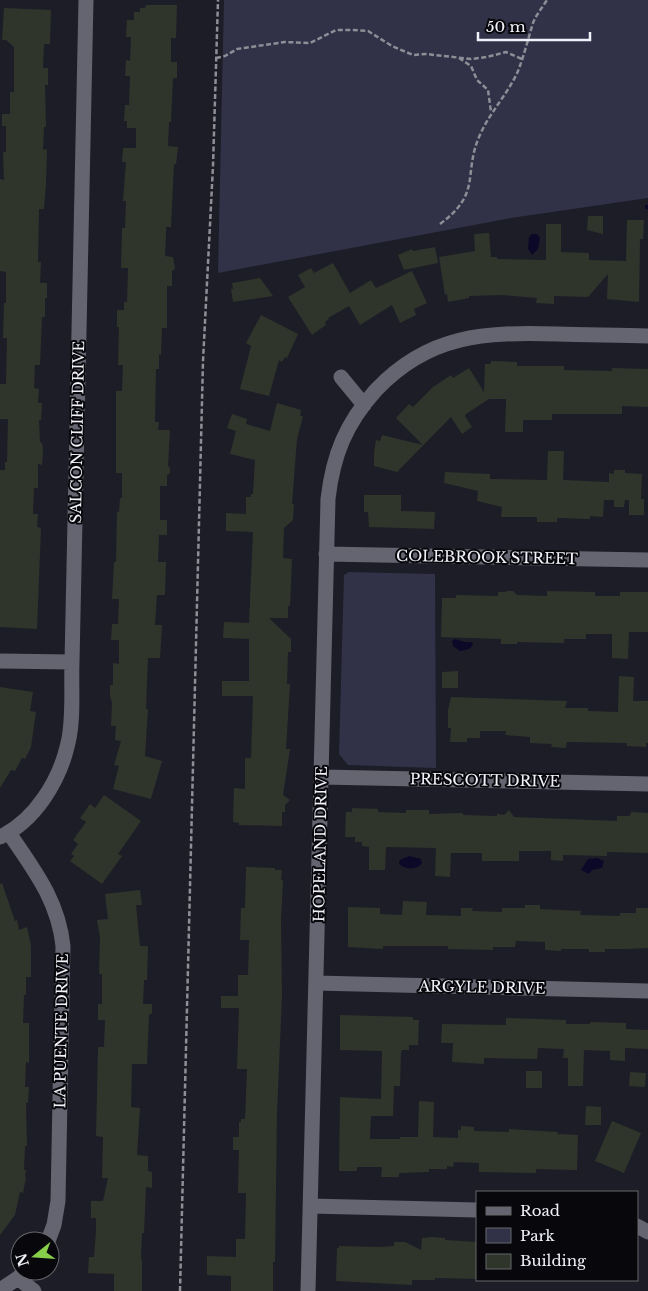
<svg xmlns="http://www.w3.org/2000/svg" width="648" height="1291" font-family="'Libre Baskerville',serif">
<rect width="100%" height="100%" fill="#1d1d27"/>
<!-- green -->
<path fill="#313248" d="M224,0H648V198L511,218L218,273Z
M349,572L435,574L436,768L348,765L339,754L344,575Z"/>
<!-- water -->
<path fill="#0c0828" d="M532,234H537L540,238L538,249L532,255L528,249L529,237Z
M455,639L465,642H472L473,645L469,649L460,651L453,646L452,641Z
M409,856L421,859L422,863C418,870 403,870 399,863L400,860Z
M597,858L604,861L602,868L592,870L589,874L581,870L588,859Z"/>
<g fill="none" stroke-linecap="round" stroke-linejoin="round">
<!-- stream -->
<path stroke="#0c0828" stroke-width="4.5" d="M647,207H648"/>
</g>
<!-- building -->
<path fill="#2f352b" d="M146,5H177L176,38H171V62H177V78H173L171,122H169L168,146L178,147L176,164H174L171,227H166V234L165,256L173,257L175,269L172,271V286H167V328H162L161,355L159,354V369H156L155,422H159L158,430H170L168,466L170,468V473L167,475V486H160V520H167V535H159L158,562H166L165,595H157L155,625H162L160,658H148L146,709H148L145,756L162,761L151,799L113,789L119,766L114,765L121,741L115,740L116,726H111L112,703L110,696V685H113V663L119,664V640H111L112,624H118L119,599H112L114,562H116L117,512H119L120,498H122V473H116V391H122L123,365H118L119,327H117V310H124V302H127L128,268H121L122,228H125L126,201H123L126,162H122L123,148H136V128H127V121H124L125,105H129L130,76H125L126,60L130,61L131,37H126L127,20H134V12H140V8H145Z
M4,8L51,10L50,44H44L43,68H48V85H45L46,127H44L43,150L47,149L46,184L44,209H39L38,262H41L40,283H47V298H45V317H42L40,365H35L34,388L39,389L38,403H42L41,420H39L40,442L42,443L43,449L42,465L38,464V488H34L33,514H38L37,527L41,528L37,629L0,627V470H5V462H7L8,419H0V384H6L7,338H3L4,303H6V272L0,271V179L4,180L3,152H6V126H2V114H10V92H14V47L6,40H2Z
M588,216H603V234L587,230Z
M627,220H644L643,239H640L639,302L607,299L608,274L588,297L554,296V304L536,303L537,298L502,295L469,296V298L448,302L447,294L445,295L439,257L475,251L474,234L489,233L491,257H497V259L546,260V224H561V252L589,253V260L626,261Z
M435,247L438,263L404,270L398,255L412,249L413,251Z
M333,263L350,293L371,280L376,288L412,271L427,303L414,309L416,315L400,323L392,305L360,325L349,306L328,318L329,319L325,322L326,325L323,327L312,335L288,297L305,287L298,275L311,268L314,273Z
M260,278L273,296L233,302L231,289H233L232,283Z
M261,315L298,334L287,358L285,357L282,362L279,360L269,396L240,389L251,346L246,343Z
M491,361L517,362V366H564V370L612,371V368L648,369V407L622,406V414H552V420H523V432H505L506,399H489L466,414L465,416L472,427L462,434L451,417L397,472L374,466V453L376,440L380,441L382,435L423,445L396,418L409,404L413,407L433,387L451,375L453,378L469,368L484,392L485,364H491Z
M277,403L301,410L300,416H303L297,439L292,504H294L293,520L284,528L283,558L292,559L290,606H288V618H269L291,639V652H288L287,684H290L286,749H290L283,795L290,800L285,805V812H282V826L239,825V823L233,822L234,788L245,789V758H251L253,696H222V681H249V639L223,638L224,622L249,623L253,532L226,531V513L246,514V497H251V494H253L255,460L230,454L236,431L227,428L232,414L247,419L246,424L270,431Z
M548,451H564L563,480L609,482V473L614,474V470H625V473L642,474L641,499H644V515H629V500H625L624,507H614V500H604L603,517L590,516V519L557,518V522H537V517H501L502,507L477,501L478,491L444,483L445,472L490,474V479L547,480Z
M364,495H401V511L435,512L434,529L369,527L368,512H364Z
M508,591H513L517,595L547,596V591L595,592V596H620V592H648V632H629L628,659L612,658V634H586V639H564V643L517,642V644H501V639L441,637L442,598H456V595L498,596V592H505Z
M458,671V688H442V672Z
M619,676L634,677L633,701H648V743H646V747L627,746V743L567,742L566,748L551,747L552,744L530,743V737L505,735L506,731H480V738H467V742H450L451,728H448V710L451,697L567,701L565,708H588V711L618,712Z
M0,687L33,692L30,711L36,712L31,747L25,759L22,758L15,771L11,770L0,788Z
M104,795L141,821L118,854L122,856L102,884L70,861L74,856L71,854L78,844L73,840L86,822L80,818L90,804L95,808Z
M352,808L378,809V812L406,813V810H429V814L463,813V815L497,816V814L504,815L509,810L514,817L617,821V816H630L631,812L648,813V853L607,852V856L563,855V861L551,860V851H519V861H482V853H451L450,877L435,876L436,848L386,847L385,870H369V847L362,846V842H355V837H345L346,812H352Z
M246,867L275,868V870H282L281,880H283L281,921L282,996L277,1112L275,1262H273V1291H231V1276L207,1275V1256L236,1257V1239H245L246,1193H238L239,1150H233V1137H239V1122H241V1119H245L247,1069H237L239,1008H221V996H238V975H248L249,940H240L241,908H245Z
M2,883L15,921L17,920L19,930L27,927L31,945V977H26V995H24L23,1023H29V1063L26,1062L25,1087H29L28,1103H26L27,1146H25L24,1170H26L25,1177H26L23,1193L20,1192L15,1215L0,1235V884Z
M140,890L142,905H136L140,946H148L147,980H144L143,1004H152V1013L149,1015L147,1064H132L131,1107L140,1108L137,1155L148,1156V1171L152,1172V1188L146,1187L144,1233H142L141,1258L142,1260V1291H114V1274L88,1273L89,1257H94L96,1231V1218H91V1201H103L108,1178H102L103,1137L96,1136L98,1047H104L105,1020H98V1004H102V974H99L100,937L97,920L108,919L105,894Z
M403,901L427,902L426,915L461,916V908H473L472,911L502,912V908H525V905H540V909L581,911L580,915L620,916V913H636V908H648V948L627,949H605V952H589V949H561V951L545,950V942L516,941L515,947H493V950L448,949V946H383V949L348,947V907L380,908V914L402,915Z
M340,1015L413,1017V1020H419L418,1045H409V1050H402L401,1053L400,1086H394L393,1116H371L370,1139H400V1137H418L419,1101L434,1102L433,1137L458,1138V1130H461V1126L474,1127V1131L509,1132V1129L558,1132L557,1134L578,1135L577,1170L536,1169V1173L479,1172V1163L454,1162L453,1167L447,1166V1169H429V1172L399,1173V1177H381L382,1167H357V1171H339L340,1097L381,1099L382,1051L340,1050Z
M506,1018L566,1020V1024H590V1022L626,1023V1029L648,1030V1049L625,1048V1061L610,1060V1051L584,1050L583,1086H568V1058H563L564,1049L538,1048L537,1059L484,1058V1064L452,1062L453,1043H441L442,1024L506,1025Z
M526,1071H542V1088H526Z
M630,1072L646,1073L645,1087L629,1086Z
M586,1106L601,1107V1125H585Z
M612,1121L641,1133L624,1173L595,1161Z
M432,1237L445,1238V1240L477,1242V1279L435,1278V1280H412V1285L336,1281L337,1248H339V1246L381,1247L394,1246V1242H405L421,1250L422,1238Z"/>
<g fill="none" stroke-linecap="round" stroke-linejoin="round">
<!-- path -->
<path stroke="#8e8e97" stroke-width="2.5" stroke-dasharray="5 2.5" stroke-linecap="butt" d="M216,58L225,56L237,49L285,42L310,43L336,30H353L368,31L392,46L413,55L426,54L471,59L487,57L506,52L522,59
M459,58L471,66L477,80L488,90L491,112
M440,224C482,193 463,175 479,137C489,113 508,94 518,71C524,56 528,39 533,23C536,15 542,8 547,0
M180,1291L203,361L213,166L218,0"/>
<!-- minor -->
<path stroke="#656571" stroke-width="15" d="M341,377L364,405
M326,554L648,560
M0,661L72,662
M322,777L648,784
M9,833C34,870 58,900 63,946L58,1201L54,1225L48,1241
M0,837C35,821 60,780 68,743C74,718 71,688 72,662L86,0
M316,983L648,991
M310,1206L477,1210
M637,1226L648,1232
M18,1278L34,1291
M0,1290L18,1278L25,1271
M308,1291L328,499C333,455 346,423 376,390C429,334 485,332 557,334C587,335 618,335 648,336"/>
</g>
<g text-anchor="middle" dominant-baseline="central" stroke-width="4" stroke-linejoin="round" paint-order="stroke">
<!-- street labels -->
<g font-size="15" fill="#f1f2f9" stroke="#08080c">
<text transform="translate(77 432) rotate(-89)">SALCON CLIFF DRIVE</text>
<text transform="translate(487 557) rotate(1)">COLEBROOK STREET</text>
<text transform="translate(485 780) rotate(1)">PRESCOTT DRIVE</text>
<text transform="translate(320 844) rotate(-89)">HOPELAND DRIVE</text>
<text transform="translate(482 987) rotate(1)">ARGYLE DRIVE</text>
<text transform="translate(61 1031) rotate(-89)">LA PUENTE DRIVE</text>
</g>
</g>
<!-- legend -->
<rect x="476" y="1191" width="162" height="90" fill="#08080c" stroke="#65666b"/>
<rect x="486" y="1207" width="25" height="8" fill="#656571" stroke="#65666b"/>
<text x="520" y="1216" font-size="15" fill="#f1f2f9">Road</text>
<rect x="486" y="1228" width="25" height="15" fill="#313248" stroke="#65666b"/>
<text x="520" y="1241" font-size="15" fill="#f1f2f9">Park</text>
<rect x="486" y="1254" width="25" height="15" fill="#2f352b" stroke="#65666b"/>
<text x="520" y="1266" font-size="15" fill="#f1f2f9">Building</text>
<!-- north arrow -->
<g transform="translate(35 1256) rotate(253)"><circle r="24" fill="#08080c" stroke="#65666b"/>
<path d="M0-4L9 19L0 12L-9 19Z" fill="#87cf4a"/>
<text y="-8" font-size="14" font-weight="bold" text-anchor="middle" fill="#f1f2f9">N</text>
</g>
<!-- scale -->
<path d="M478 32v8h112v-8" fill="none" stroke="#f1f2f9" stroke-width="2.5"/>
<text x="486" y="32" font-size="15" fill="#f1f2f9" stroke="#08080c" stroke-width="4" paint-order="stroke">50 m</text>
</svg>
